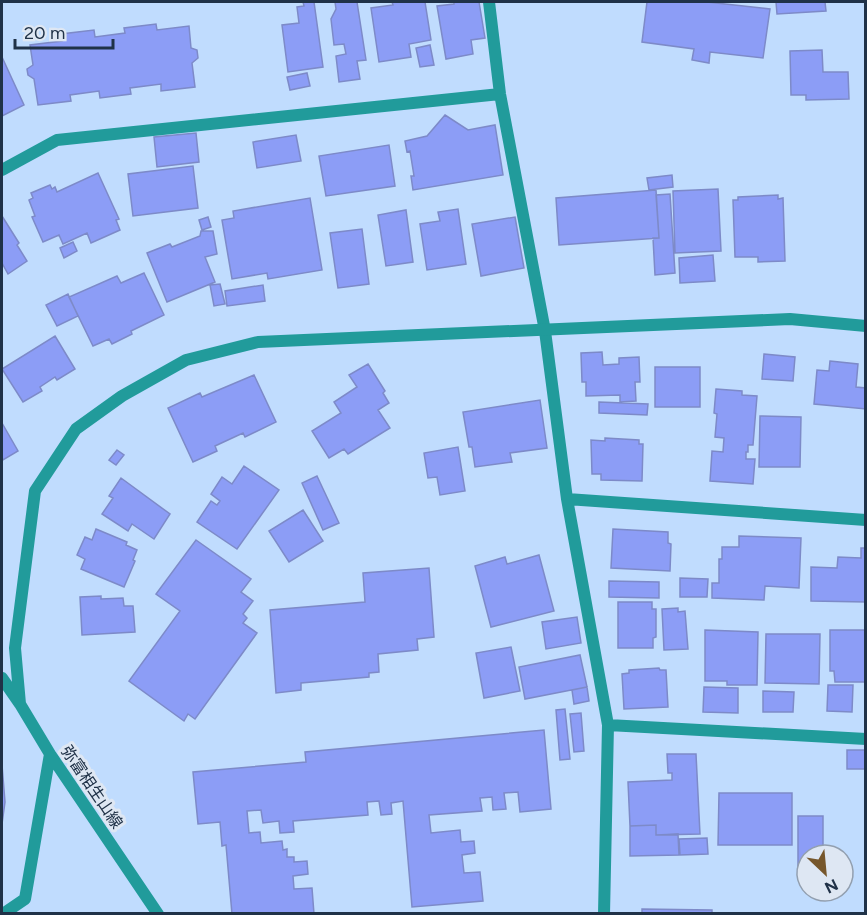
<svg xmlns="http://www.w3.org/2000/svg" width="867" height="915" font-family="Figtree,'Noto Sans JP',sans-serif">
<rect width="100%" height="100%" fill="#c0dcfe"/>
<!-- building -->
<path fill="#8c9df6" stroke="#7d8ac8" stroke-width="1.5" d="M303,2H314L323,67L288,72L282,25L299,23L297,7L304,6Z
M335,2H357L366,60L357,61L360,79L339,82L336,56L346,54L344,44L334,45L331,19L336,9Z
M392,2H425L431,40L409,44L411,57L379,62L371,8L393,5Z
M454,2H479L485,38L471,40L473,54L446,59L437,6L454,4Z
M647,2H707L770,9L763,58L710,52L709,63L692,60L694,49L642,42Z
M776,2H825L826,11L777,14Z
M156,24L157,30L189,26L191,48L197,50L198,58L192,63L195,87L161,91V84L130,88L131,94L100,98L99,91L70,95L71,101L38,105L34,79L28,75L27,69L33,65L30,45L62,41L61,34L94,30L95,37L125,33L124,28Z
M430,45L434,65L420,67L416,48Z
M822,50L823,72H848L849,99L806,100V95H791L790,51Z
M2,57L24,105L2,116Z
M307,73L310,86L290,90L287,77Z
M445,115L468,130L495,125L503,175L413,190L411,176H414L410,151L407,152L405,141L427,136Z
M196,133L199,162L157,167L154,137Z
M296,135L301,161L257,168L253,142Z
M389,145L395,186L326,196L319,156Z
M193,166L198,208L133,216L128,174Z
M98,173L119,219L116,220L120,230L91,243L87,233L63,244L59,235L43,242L32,217L35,216L29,200L33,198L31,193L50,185L52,189L55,187L57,192Z
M672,175L673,187L649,190L647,178Z
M718,189L721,251L675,253L673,191Z
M656,190L659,238L559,245L556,198Z
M670,194L675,273L655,275L653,238H659L656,195Z
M778,195V199L783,198L785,261L758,262V257H735L733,200H738V197Z
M310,198L322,270L268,279L267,273L232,279L222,220L234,218L233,211Z
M458,209L466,264L427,270L420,224L440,221L438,212Z
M406,210L413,262L386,266L378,215Z
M2,216L19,243L17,245L27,261L8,274L2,263Z
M208,217L211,227L202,230L199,220Z
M515,217L524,268L481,276L472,224Z
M362,229L369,284L338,288L330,233Z
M201,231H213L217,254L205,257L215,282L167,302L147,253L170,244L172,247L200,236Z
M73,242L77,251L64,258L60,248Z
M713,255L715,281L680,283L679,258Z
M144,273L164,315L131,331L132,334L112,344L109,339L93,346L69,297L117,276L121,283Z
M220,284L225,304L214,306L210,285Z
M263,285L265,301L227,306L225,291Z
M68,294L78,316L57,326L46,305Z
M55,336L75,369L57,380L55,377L40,387L42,391L23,402L2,369Z
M602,352L603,365L619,364V358L639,357L640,382H635L636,401L620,402V395L586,396V382H582L581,353Z
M764,354L795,357L793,381L762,379Z
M830,361L858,364L856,387L866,388V409L814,404L817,370L829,371Z
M368,364L385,391L383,393L389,403L378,410L390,428L348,454L344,449L329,458L312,431L341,413L334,402L357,387L349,375Z
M655,367H700V407H655Z
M254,375L276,422L245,437L243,433L215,446L217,451L193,462L168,408L200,393L202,397Z
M716,389L742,391V395L757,396L753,445H748V452H746V459H755L753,484L710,481L712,451L723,452L724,438L715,437L717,414L714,413Z
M540,400L547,448L510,453L512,462L475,467L472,447H469L463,412Z
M599,402L648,404L647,415L599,413Z
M760,416L801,417L800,467H759Z
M2,423L18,451L3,460L2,457Z
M605,438L639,440V444H643L642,481L601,480V474H592L591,440L605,441Z
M458,447L465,491L440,495L437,477L428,478L424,453Z
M117,450L124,455L116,465L109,460Z
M244,466L279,490L237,549L197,522L211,501L217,505L220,501L211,494L222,477L232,484Z
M317,476L339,523L323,530L302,483Z
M121,478L170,514L154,539L132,524L128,531L102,514L113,498L109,496Z
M303,510L323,541L289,562L269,531Z
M96,529L127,542L126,545L137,550L133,560L135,561L124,587L81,569L85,559L77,555L85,537L92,540Z
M613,529L668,532V543L671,544L670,571L611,568Z
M739,536L801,538L799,588L765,586L764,600L712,598V583H719V559H722V547H739Z
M196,540L251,579L241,592L253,601L243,614L247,618L243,623L257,633L195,719L188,714L184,721L129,681L180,611L156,594Z
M861,548H866V602L811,601V567L837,568L838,557L861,558Z
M539,555L554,611L491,627L475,566L505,557L507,564Z
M429,568L434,637L417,639L418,650L378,654L379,672L369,673V677L301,683V690L276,693L270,610L365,602L363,573Z
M680,578L708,579L707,597H680Z
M609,581L659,582V598L609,597Z
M101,596V599L123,598L124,606H133L135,632L82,635L80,597Z
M618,602H652V609H656V637L653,638V648H618Z
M678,608V612L685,611L688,649L664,650L662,609Z
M577,617L581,643L546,649L542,622Z
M705,630L758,632L757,685H727V681H705Z
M830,630H866V682H835L834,671H830Z
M766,634H820L819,684L765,683Z
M511,647L520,691L484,698L476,653Z
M580,655L587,687L525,699L519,667Z
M659,668L660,670H666L668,707L624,709L622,674L629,673V670Z
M828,685H853L852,712L827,711Z
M587,687L589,701L574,704L572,690Z
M704,687L738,688V713L703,712Z
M763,691L794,692L793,712H763Z
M565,709L570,759L560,760L556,710Z
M581,713L584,751L574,752L570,714Z
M544,730L551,809L520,812L518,792L504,793L506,809L493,810L492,797L480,798L482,811L429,815L431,833L460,830L461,842L474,841L475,853L462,855L464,873L480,872L483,901L412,907L403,801L391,803L392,814L381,815L379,801L367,802L368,815L293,821L294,832L280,833L279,821L263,823L261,810L247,811L249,833L260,832L261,843L282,841L283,850L287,849V857H294V862L307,861L308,874L293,876L294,889L312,888L314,914H232L226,845L222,846L220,822L198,824L193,772L306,762L305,752Z
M847,750H866V769H847Z
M667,754H696L700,834L656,835V825L630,826L628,782L672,780V773H668Z
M2,765L5,802L2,824Z
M719,793H792V845H718Z
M798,816H823V855H807V872H798Z
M656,825V835L678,834L679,855L630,856V826Z
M707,838L708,854L680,855L679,839Z
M642,909L712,910V914H642Z"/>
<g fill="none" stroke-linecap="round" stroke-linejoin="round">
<!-- minor -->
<path stroke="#219b9b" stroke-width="12" d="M489,2L500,94L545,331L567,499L608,725L604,914
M2,170L57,140L500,94
M567,499L866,520
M608,725L866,739"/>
<!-- tertiary -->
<path stroke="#219b9b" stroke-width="12" d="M2,678L20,704L50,754L158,914
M20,704L15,648L35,491L76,429L122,396L186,360L258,342L790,319L866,326
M3,914L25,899L50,754"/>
</g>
<g text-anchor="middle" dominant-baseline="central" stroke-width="6" stroke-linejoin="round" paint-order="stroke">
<!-- street labels -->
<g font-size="16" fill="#203248" stroke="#dee7f3">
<text transform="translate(92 787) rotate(56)">弥富相生山線</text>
</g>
</g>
<!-- border -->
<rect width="867" height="915" fill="none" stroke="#203248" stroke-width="6"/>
<!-- north arrow -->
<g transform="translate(825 873) rotate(154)"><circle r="28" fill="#dee7f3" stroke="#929faf" stroke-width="1.5"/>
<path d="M0-4.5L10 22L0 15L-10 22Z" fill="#76572c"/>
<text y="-9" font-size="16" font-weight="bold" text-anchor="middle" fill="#203248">N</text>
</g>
<!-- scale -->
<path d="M15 39v9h98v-9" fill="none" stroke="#203248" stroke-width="3"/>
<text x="24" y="39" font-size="18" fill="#203248" stroke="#dee7f3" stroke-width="4.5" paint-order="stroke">20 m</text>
</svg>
